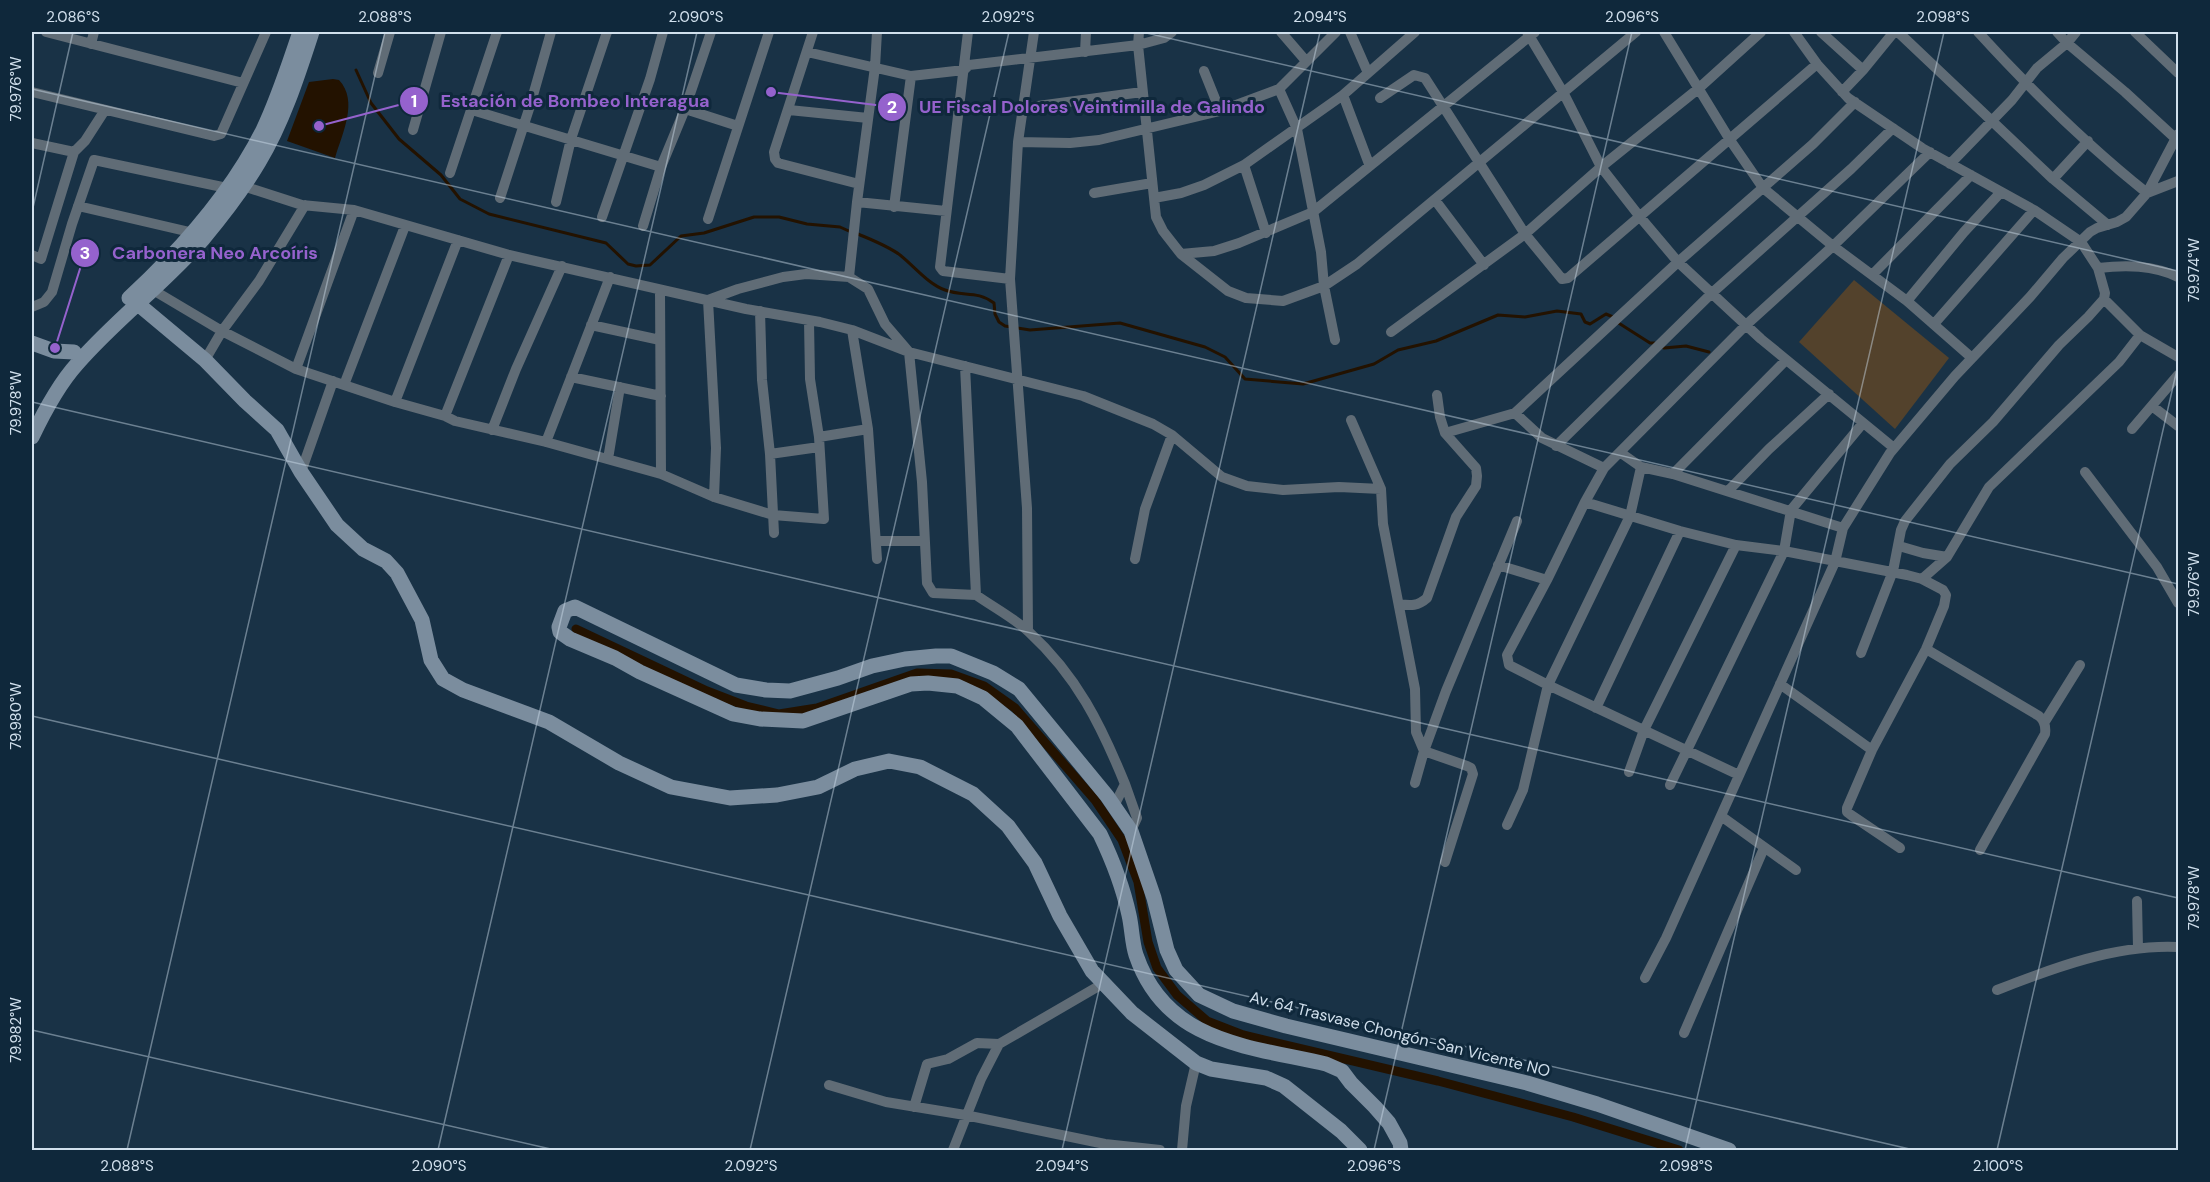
<svg xmlns="http://www.w3.org/2000/svg" width="2210" height="1182" font-family="'DM Sans',sans-serif">
<rect width="100%" height="100%" fill="#193246"/>
<!-- green -->
<path fill="#53422c" d="M1854,280L1949,358L1895,429L1799,342Z"/>
<!-- water -->
<path fill="#231200" d="M333,79L339,80C359,101 342,134 335,158L287,141L309,82Z"/>
<g fill="none" stroke-linecap="round" stroke-linejoin="round">
<!-- stream -->
<path stroke="#231200" stroke-width="3" d="M356,70L371,103L399,139L441,175L460,199L489,214L606,243L628,264L636,266L650,265L681,236L704,233L754,217H779L807,224L840,227L851,232
M858,234C872,240 888,246 900,255C914,266 928,284 945,290C963,297 977,290 994,303L995,314L999,322L1005,326L1030,330L1120,323L1205,347L1225,357L1245,379L1303,384L1374,364L1398,350L1436,341L1498,315L1525,317L1557,311L1581,314L1585,322L1590,324L1606,314L1613,317
M1617,322L1650,343H1655
M1661,346L1664,348L1686,346L1709,352"/>
<!-- canal -->
<path stroke="#231200" stroke-width="9" d="M576,629L707,691L746,706L779,714L817,708L917,673L951,674L984,686L1015,708L1095,800L1122,840L1138,882L1148,942L1157,968L1177,995L1207,1021L1243,1035L1438,1081L1573,1117L1679,1150"/>
<!-- street -->
<path stroke="#606c76" stroke-width="10" d="M46,32L243,83
M813,32L774,152L775,159L778,163L859,184
M877,32L875,67L857,202L946,211
M968,32L940,267L943,271L1010,279
M1139,32L1138,45L1154,198
M1281,32L1306,61
M1350,32L1368,73
M1415,32L1343,95L1244,165L1204,185L1181,193L1154,198L1156,217L1163,231L1181,254L1228,291L1246,298L1283,301L1324,286L1357,264L1636,32
M1527,32L1563,92L1601,167L1640,217L1678,262L1761,339L1894,448
M1664,32L1730,140L1763,188L1833,246L1907,301L1972,358
M1794,32L1817,64L1848,98L1922,148L2034,210L2081,242L2098,268L2105,293L2104,299L2140,335L2178,357
M1821,32L1863,70
M1898,32L2053,179L2108,225
M1978,32C2030,89 2087,145 2147,193L2178,181
M2057,32L2067,43L2125,92L2175,138
M2135,32L2178,73
M91,44L94,32
M807,52L911,76L964,70L969,65L1138,45L1164,38L1172,32
M1085,52L1086,32
M1204,71L1220,111
M378,73L390,32
M1279,89L1297,129L1321,252L1324,286L1335,340
M32,92L214,136L221,134L266,32
M1842,92L1863,70L1894,32
M1343,95L1369,164
M1380,98L1414,75L1425,78L1525,234L1562,279L1568,278L1817,64
M1023,108L1142,92
M685,109L738,126
M472,110L661,167
M789,110L868,118
M413,130L441,32
M1018,142L1070,143L1099,140L1220,111L1279,89L1336,32
M32,143L74,152
M1950,164L2012,100L2037,68L2067,43L2076,32
M1244,165L1266,233
M450,173L497,32
M2053,179L2088,141
M243,186L302,205L354,210L509,255L746,309L820,322L852,330L909,352L1083,396L1153,424L1172,435L1222,477L1247,486L1283,490L1339,487L1381,489
M1094,193L1152,183
M500,198L530,106L551,32
M1435,200L1484,265
M556,202L571,139L607,32
M78,206L194,233
M894,207L911,76
M602,217L650,79L663,32
M708,219L769,32
M643,226L661,167L685,109L711,32
M1181,254L1214,251L1239,243L1313,212L1535,32
M32,255L41,259L74,152L85,141L105,110
M2098,268C2126,265 2153,265 2178,277
M1872,275L1971,175
M849,277L857,202
M153,290L222,331L296,369L395,402L445,416L455,421L546,442L661,474L714,497L773,515L824,519L819,437L810,379L809,321
M660,290L661,474
M1907,301L1964,232L2001,192
M32,307L44,302L52,292L72,224L94,160L227,188
M760,311L762,380L770,454L774,533
M1934,324L2034,210
M591,325L660,340
M852,330L868,429L877,559
M1391,332L1525,234L1601,167L1698,89L1761,32
M205,360L222,331L259,281L305,205
M965,366L976,595C993,607 1014,618 1029,632C1077,676 1101,725 1125,784L1114,806
M296,369L354,210
M571,377L661,396
M344,385L405,226
M395,402L458,240
M2152,406L2178,426
M1515,413L1678,262L1813,144L1855,102
M445,416L509,255
M1351,420L1381,489L1383,524L1415,689L1416,732L1424,751L1415,783
M2132,429L2178,375
M492,430L516,369L562,266
M1445,433L1515,413L1542,438L1604,468
M819,437L868,429
M546,442L610,277
M1556,446L1712,293L1851,169L1893,128
M1621,453L1641,467L1673,474L1843,528
M770,454L819,447
M608,459L620,387
M301,472L333,381
M2085,472L2157,567L2178,603
M1673,474L1786,360
M1728,491L1769,449L1829,394
M714,497L716,448L708,300L738,289L783,277L806,274L849,277L868,289L885,324L909,352L922,482L927,583L933,593L976,595
M1585,502L1680,531L1736,545L1784,551L1907,575L1922,579L1943,590L1946,595L1944,606L1926,649L1872,750L1847,808V812L1851,815L1900,848
M876,541H925
M1899,546L1923,553L1947,557
M1135,559L1145,509L1172,435
M1498,565L1547,580
M1922,579L1947,557L1989,487L2119,362L2140,335
M1399,604C1411,606 1418,606 1427,598L1456,517L1476,486L1477,476L1476,468L1445,433L1440,417L1437,395
M1028,631L1027,508L1010,279L1018,142L1034,32
M1926,649L2039,716C2045,721 2046,727 2045,734L1980,850
M1861,653L1893,571L1901,530L1905,521L1950,464L1993,422L2059,345L2088,317L2104,299
M1780,684L1872,750
M1596,708L1680,531
M2044,723L2080,665
M1629,772L1644,730L1736,545
M1739,775L1548,685L1509,665L1507,655L1547,580L1585,502L1604,468L1746,325L1833,246L1930,152
M1125,784L1137,818L1131,831
M1670,785L1784,551L1791,510L1863,423
M1721,816L1796,870
M1507,825L1523,790L1548,685L1630,516L1641,467
M1445,862L1473,774L1471,768L1467,766L1424,751L1446,691L1517,521
M2137,901L2138,948
M1645,978L1666,938L1835,562L1843,528L1890,453L1955,376L2030,297L2063,258L2090,232L2097,228L2117,222L2126,217L2147,193L2178,134
M1997,990C2053,968 2117,944 2178,947
M1684,1033L1764,848
M829,1085L886,1102L965,1115L1105,1144L1160,1150
M914,1107L927,1064L948,1059L977,1043L999,1044
M953,1150L981,1079L999,1044L1104,983
M1182,1150L1186,1106L1196,1063"/>
<!-- secondary -->
<path stroke="#7b8d9e" stroke-width="15" d="M129,298C182,249 231,194 263,130C278,99 289,64 300,32
M138,304L205,360L245,401L277,430L301,472L337,525L363,549L386,561L397,573L422,620L431,660L443,679L463,690L549,722L619,763L671,787L730,798L777,795L818,787L855,769L889,761L920,767L973,794L1008,826L1035,863L1060,916L1092,971L1132,1013L1196,1063L1211,1069L1266,1078L1284,1086L1341,1131L1360,1150
M32,343L54,351L74,352
M32,437C44,412 58,385 77,364C116,319 164,284 203,239C223,215 243,189 259,162C283,122 298,75 312,32
M1401,1150L1400,1143L1389,1123L1375,1107L1351,1083L1342,1071L1326,1064C1248,1046 1166,1043 1136,955C1132,943 1132,928 1129,915C1123,887 1112,859 1100,834L1017,726L983,698L957,686L928,683L911,684L803,721L760,719L733,714L640,672L615,658L570,639L560,632L559,627L565,611L575,607L736,685L766,690L790,691L838,678L872,666L905,659L936,656H951L993,673L1019,689L1107,796L1131,831L1154,898L1167,950L1176,970L1199,995L1233,1011L1286,1026L1527,1083L1597,1104L1729,1150"/>
</g>
<!-- ticks -->
<path fill="none" stroke="#d1e0ed" stroke-width="1.5" stroke-opacity="0.45" d="M1142,32L2178,271M32,89L2178,584M32,212L73,32M32,402L2178,898M32,716L1914,1150M32,1030L555,1150M127,1150L385,32M438,1150L697,32M750,1150L1009,32M1062,1150L1320,32M1374,1150L1632,32M1685,1150L1944,32M1997,1150L2178,365"/>
<g text-anchor="middle" dominant-baseline="central" stroke-width="6" stroke-linejoin="round" paint-order="stroke">
<!-- street labels -->
<g font-size="16" fill="#d1e0ed" stroke="#0f283b">
<text transform="translate(1400 1034) rotate(14)">Av. 64 Trasvase Chongón-San Vicente NO</text>
</g>
</g>
<!-- callouts -->
<path fill="none" stroke="#9562cd" stroke-width="2" d="M319 126L414 101M771 92L892 107M55 348L85 253"/>
<g fill="#9562cd" stroke="#0f283b" stroke-width="2">
<circle cx="319" cy="126" r="6"/>
<circle cx="771" cy="92" r="6"/>
<circle cx="55" cy="348" r="6"/>
<circle cx="414" cy="101" r="15"/>
<circle cx="892" cy="107" r="15"/>
<circle cx="85" cy="253" r="15"/>
</g>
<g font-size="18" text-anchor="middle" font-weight="bold" fill="#fff">
<text x="414" y="107">1</text>
<text x="892" y="113">2</text>
<text x="85" y="259">3</text>
</g>
<g font-size="18" text-anchor="middle" font-weight="bold" fill="#9562cd" stroke="#0f283b" stroke-width="6" stroke-linejoin="round" paint-order="stroke">
<text x="575" y="107">Estación de Bombeo Interagua</text>
<text x="1092" y="113">UE Fiscal Dolores Veintimilla de Galindo</text>
<text x="215" y="259">Carbonera Neo Arcoíris</text>
</g>
<!-- border -->
<rect width="2210" height="1182" fill="none" stroke="#0f283b" stroke-width="66"/>
<rect x="33" y="33" width="2144" height="1116" fill="none" stroke="#d1e0ed" stroke-width="2"/>
<g font-size="15" text-anchor="middle" fill="#d1e0ed">
<text x="73" y="22">2.086°S</text>
<text x="385" y="22">2.088°S</text>
<text x="696" y="22">2.090°S</text>
<text x="1008" y="22">2.092°S</text>
<text x="1320" y="22">2.094°S</text>
<text x="1632" y="22">2.096°S</text>
<text x="1943" y="22">2.098°S</text>
<text transform="translate(16 89) rotate(-90)" y="5">79.976°W</text>
<text transform="translate(2194 270) rotate(-90)" y="5">79.974°W</text>
<text transform="translate(16 403) rotate(-90)" y="5">79.978°W</text>
<text transform="translate(2194 584) rotate(-90)" y="5">79.976°W</text>
<text transform="translate(16 716) rotate(-90)" y="5">79.980°W</text>
<text transform="translate(2194 898) rotate(-90)" y="5">79.978°W</text>
<text transform="translate(16 1030) rotate(-90)" y="5">79.982°W</text>
<text x="127" y="1171">2.088°S</text>
<text x="439" y="1171">2.090°S</text>
<text x="751" y="1171">2.092°S</text>
<text x="1062" y="1171">2.094°S</text>
<text x="1374" y="1171">2.096°S</text>
<text x="1686" y="1171">2.098°S</text>
<text x="1998" y="1171">2.100°S</text>
</g>
</svg>
